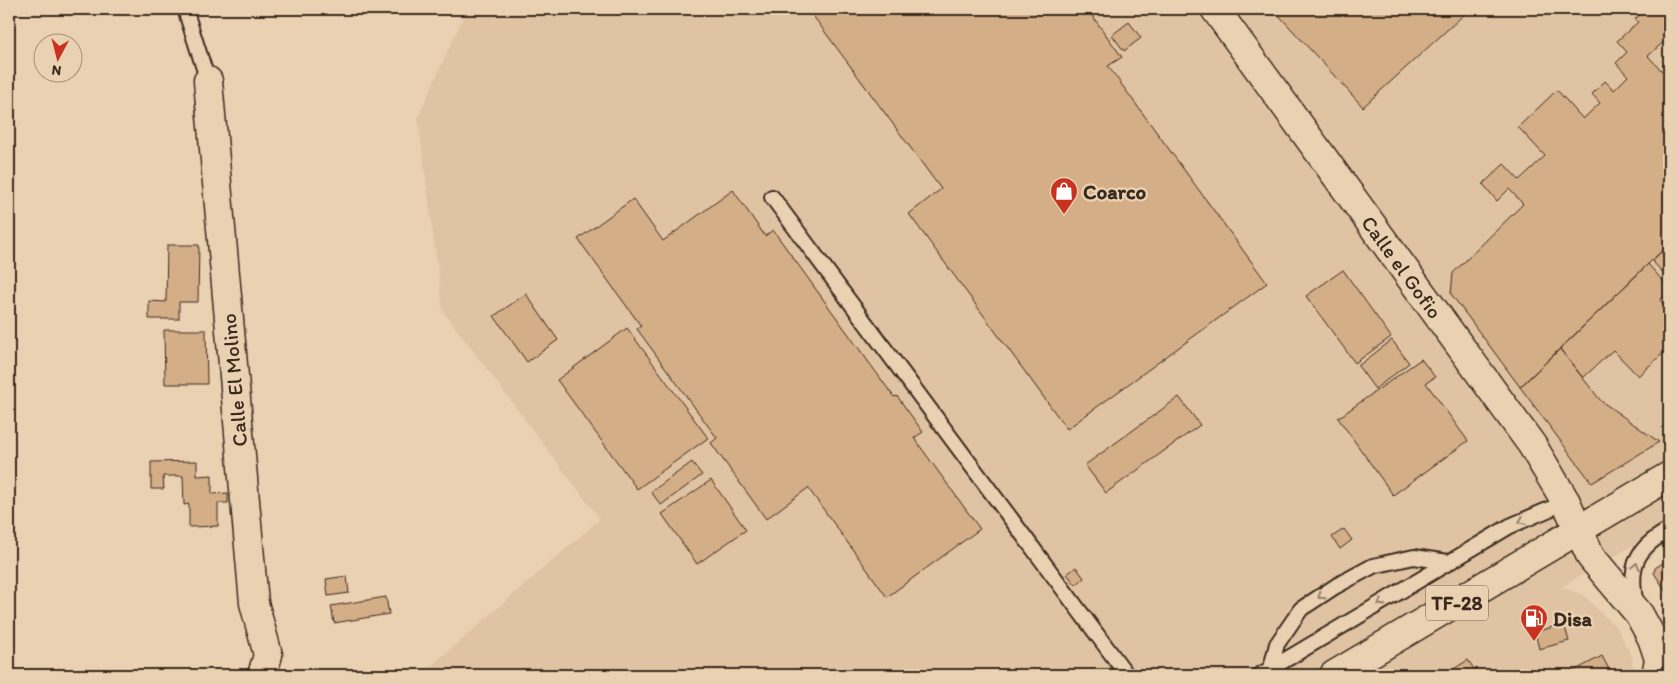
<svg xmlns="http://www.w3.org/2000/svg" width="1678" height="684" font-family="Itim,sans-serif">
<rect width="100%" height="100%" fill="#ead1b2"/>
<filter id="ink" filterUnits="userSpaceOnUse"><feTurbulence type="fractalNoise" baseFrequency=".02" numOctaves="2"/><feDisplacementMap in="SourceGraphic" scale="10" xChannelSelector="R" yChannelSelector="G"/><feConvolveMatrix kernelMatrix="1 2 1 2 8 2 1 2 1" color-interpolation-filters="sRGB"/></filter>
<g filter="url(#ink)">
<!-- built -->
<path fill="#e0c3a2" d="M467,9H1669V525L1561,587L1583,595L1617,628L1632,657L1633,675H421L600,519L443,311L418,117Z"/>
<!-- building -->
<path fill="#d4ae87" stroke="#3b2a1e" d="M808,9H1090L1088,10L1122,57L1108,66L1267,283L1067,429L909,214L941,189Z
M1273,9H1470L1363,107Z
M1560,9H1608L1561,15Z
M1646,9H1658L1669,20V37L1648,56L1662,71L1669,65V244L1520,387L1451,294L1453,273L1523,204L1509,189L1497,201L1483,184L1504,164L1519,180L1545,156L1518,127L1557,90L1583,119L1600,103L1592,94L1605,81L1614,90L1628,76L1616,63L1627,52L1617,41L1638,22L1635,19Z
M1129,22L1141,38L1124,51L1112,35Z
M733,190L765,236L773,230L894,397L897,396L923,432L914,438L980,529L887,597L808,488L766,519L711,443L717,438L637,329L641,326L578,239L633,199L663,241Z
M1669,244V261L1661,252Z
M167,245H199L198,302H179V319H149V301L166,302Z
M1661,252L1669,261V279L1652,261Z
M1648,264L1669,288V292L1660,300L1669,311V348L1638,376L1613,350L1583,378L1560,349Z
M1343,270L1391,337L1355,363L1306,296Z
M526,294L558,340L527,362L494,316Z
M627,328L708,438L637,489L557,380Z
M164,330H206L207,384H165Z
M1392,340L1409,363L1375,389L1358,366Z
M1560,349L1601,401L1659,442L1592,483L1520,387Z
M1421,359L1435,377L1426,383L1468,441L1393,495L1338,418Z
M1179,397L1200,425L1106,493L1085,465Z
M197,461V476L212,475V494L228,493V503H218V526L189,527V504L184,505L183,476H163L164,489H151V462Z
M692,462L702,475L661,505L651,492Z
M711,480L746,530L697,564L662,514Z
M1344,529L1352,540L1340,549L1332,537Z
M1669,559V596L1654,573L1655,568Z
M1076,567L1084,578L1076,585L1067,574Z
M347,576L349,593L328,596L326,579Z
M386,597L389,614L334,623L331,606Z
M1564,624L1569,641L1539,649L1535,632Z
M1602,656L1612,675H1566Z
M1468,660L1478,675H1444Z"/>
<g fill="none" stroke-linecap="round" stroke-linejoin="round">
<!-- lane casing -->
<g stroke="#3b2a1e" stroke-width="18">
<path id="lane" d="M185,9L208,81
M772,197L1127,675
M1636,604C1628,566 1636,548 1669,530
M1271,668L1277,644L1301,609L1336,586L1373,566L1414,557L1448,562
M1260,675L1510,526L1566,502"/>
</g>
<!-- street casing -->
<g stroke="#3b2a1e" stroke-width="31">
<path id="street" d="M1215,9L1532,445L1566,502L1591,557L1639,614L1652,638L1659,659L1656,675
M208,81L254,603L268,655L262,675"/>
</g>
<!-- primary casing -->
<g stroke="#3b2a1e" stroke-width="31">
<path id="primary" d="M1334,675L1669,476"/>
</g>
<!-- lane -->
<use href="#lane" stroke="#ead1b2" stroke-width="14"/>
<!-- street -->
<use href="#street" stroke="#ead1b2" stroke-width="28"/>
<!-- primary -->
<use href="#primary" stroke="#ead1b2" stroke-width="28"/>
</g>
<!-- one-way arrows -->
<defs><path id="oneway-chevron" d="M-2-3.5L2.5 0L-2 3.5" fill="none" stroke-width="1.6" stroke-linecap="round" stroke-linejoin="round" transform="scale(1.25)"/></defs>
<g stroke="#927e68">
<use href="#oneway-chevron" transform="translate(1522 521) rotate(157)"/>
<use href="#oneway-chevron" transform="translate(1636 566) rotate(-78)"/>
<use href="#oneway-chevron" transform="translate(1321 596) rotate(146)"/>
<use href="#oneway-chevron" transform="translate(1381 603) rotate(149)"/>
</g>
</g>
<!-- icons -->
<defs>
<g id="shop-pin" transform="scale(1.4375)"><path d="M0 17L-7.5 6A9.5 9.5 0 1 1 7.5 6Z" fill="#c8321e" stroke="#ead1b2"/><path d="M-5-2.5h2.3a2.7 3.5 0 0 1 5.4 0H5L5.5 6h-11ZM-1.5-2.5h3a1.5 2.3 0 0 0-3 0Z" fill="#fff"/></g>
<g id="fuel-pin" transform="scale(1.4375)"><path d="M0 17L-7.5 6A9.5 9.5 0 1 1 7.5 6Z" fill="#c8321e" stroke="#ead1b2"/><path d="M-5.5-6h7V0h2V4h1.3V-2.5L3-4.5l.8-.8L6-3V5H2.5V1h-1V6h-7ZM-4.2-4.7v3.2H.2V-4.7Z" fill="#fff"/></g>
</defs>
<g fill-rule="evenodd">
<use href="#shop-pin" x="1064" y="191"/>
<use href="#fuel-pin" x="1534" y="618"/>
</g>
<g text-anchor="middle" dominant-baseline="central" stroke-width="4.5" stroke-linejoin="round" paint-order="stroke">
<!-- shield labels -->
<rect fill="#ead1b2" stroke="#705c4a" stroke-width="1" x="1426" y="585.5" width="62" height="35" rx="4"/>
<g font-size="20" font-weight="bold" fill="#3b2a1e">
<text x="1457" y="603">TF-28</text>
</g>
<!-- poi labels -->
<g font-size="21" font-weight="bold" fill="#3b2a1e" stroke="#ead1b2" text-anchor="start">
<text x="1083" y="191">Coarco</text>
<text x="1553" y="618">Disa</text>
</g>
<!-- street labels -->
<g font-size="21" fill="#3b2a1e" stroke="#ead1b2">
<text transform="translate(1402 267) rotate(54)">Calle el Gofio</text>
<text transform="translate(234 380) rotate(-95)">Calle El Molino</text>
</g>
</g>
<!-- margin -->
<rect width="1678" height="684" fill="none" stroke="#ead1b2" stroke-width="30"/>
<rect x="15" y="15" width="1648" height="654" fill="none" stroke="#3b2a1e" stroke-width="2" filter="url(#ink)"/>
<!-- north arrow -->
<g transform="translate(58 58) rotate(187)"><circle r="24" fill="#ead1b2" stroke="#a48e77"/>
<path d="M0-4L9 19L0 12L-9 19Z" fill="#c8321e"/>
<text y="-8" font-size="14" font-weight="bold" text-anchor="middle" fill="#3b2a1e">N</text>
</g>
</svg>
